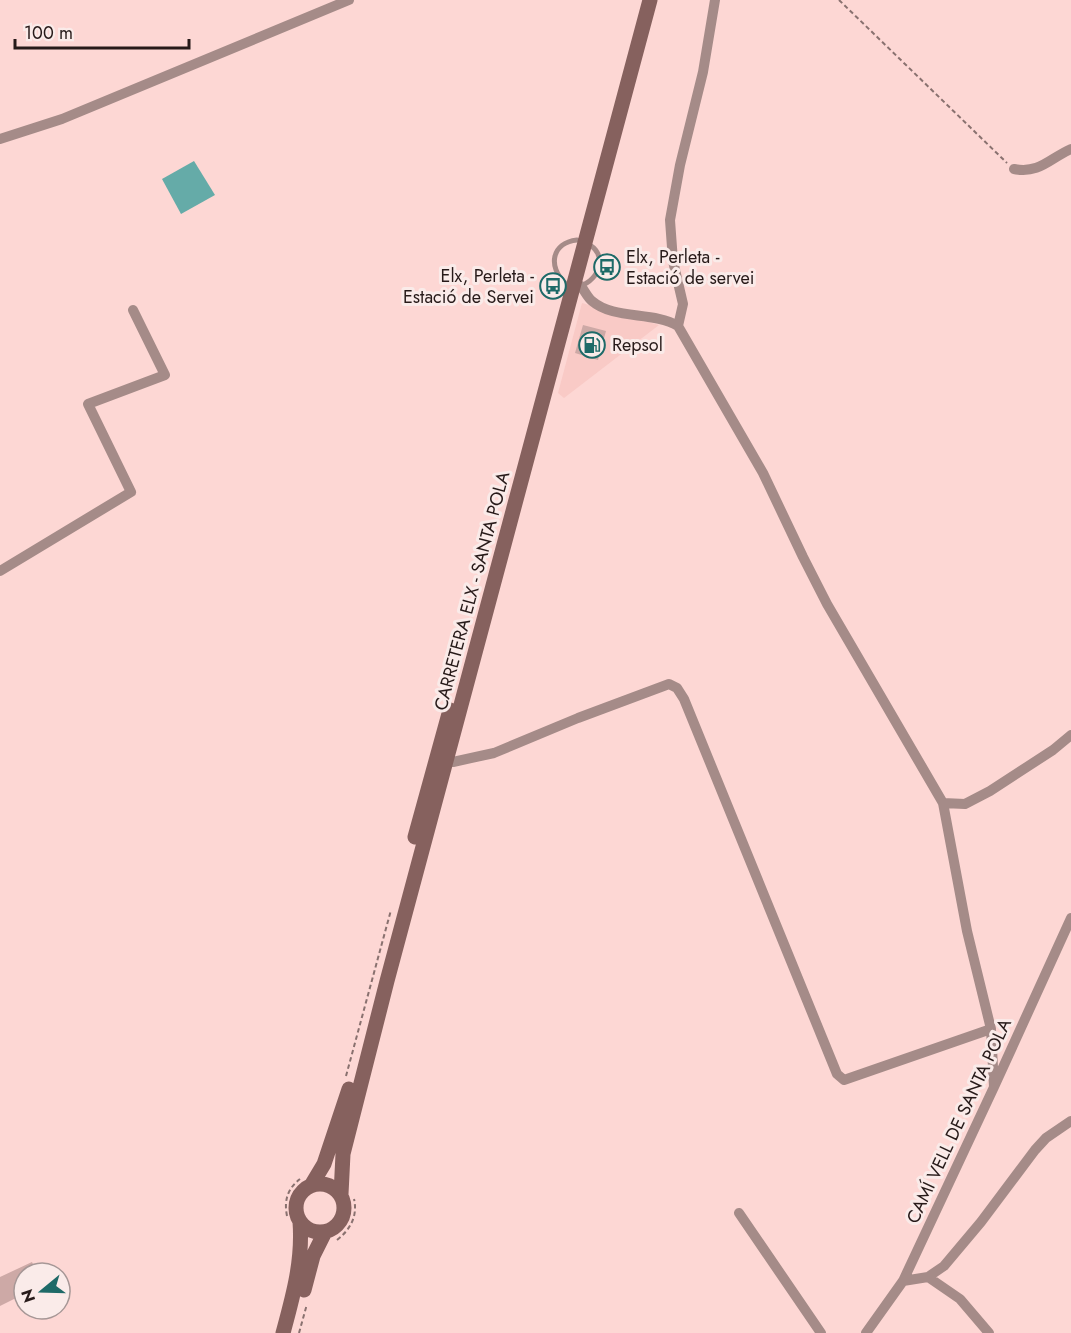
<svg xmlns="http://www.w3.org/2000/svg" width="1071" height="1333" font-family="Jost,sans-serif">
<rect width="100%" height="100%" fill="#fdd7d4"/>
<!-- built -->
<path fill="#f9cac6" d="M582,303L659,325L564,398L558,393Z"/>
<!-- water -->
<path fill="#65aba8" d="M194,161L215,195L181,214L162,179Z"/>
<!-- building -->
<path fill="#cda9a6" d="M583,325L606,331L598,360L575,353Z
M32,1262L37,1273H24V1294L0,1306V1277Z"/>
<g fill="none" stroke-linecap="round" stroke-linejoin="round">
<!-- path -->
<path stroke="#89716f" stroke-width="2" stroke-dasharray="4.5 3" stroke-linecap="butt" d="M839,0L1007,163
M346,1076L391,910
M287,1216C284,1201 287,1189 300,1179
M337,1240C350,1230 358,1216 354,1199
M299,1333L307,1304"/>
<!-- lane -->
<path stroke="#a58b88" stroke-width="5" d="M565,283C548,267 551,243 577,240
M580,286C600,280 609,253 586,243"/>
<!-- street -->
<path stroke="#a58b88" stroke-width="10" d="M0,139L62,119L349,0
M1014,169C1040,174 1050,158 1071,149
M581,286C584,290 588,298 592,301C614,320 653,311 678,326L763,473L803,557L827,604L943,803L967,931L991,1029L994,1087
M678,326L683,304L673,261L670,220L680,165L703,72L715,0
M0,571L131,492L88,404L165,375L133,310
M446,761L453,762L494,753L578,718L669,684L677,688L684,699L837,1074L844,1080L991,1029
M943,803L965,804L990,791L1053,750L1071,735
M739,1213L821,1333
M928,1277L960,1299L989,1333
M903,1281L928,1277L944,1266L981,1222L1035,1150L1046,1138L1071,1121
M866,1333L903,1281L994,1087L1071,918"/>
<!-- secondary -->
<path stroke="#86615e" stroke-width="15" d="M415,837L450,710
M296 1208a24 24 0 1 1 48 0a24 24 0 1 1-48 0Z
M312,1184L324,1164L349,1089
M341,1194L343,1154L387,981L650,0
M304,1290L313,1256L325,1232
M283,1333C293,1296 303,1261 300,1222"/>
</g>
<!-- icons -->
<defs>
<g id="bus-ring" transform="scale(1.35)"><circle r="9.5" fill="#faebe9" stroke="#1e6a68" stroke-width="1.5"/><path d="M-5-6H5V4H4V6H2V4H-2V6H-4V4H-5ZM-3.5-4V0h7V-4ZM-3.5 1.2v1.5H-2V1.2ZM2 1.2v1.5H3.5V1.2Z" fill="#1e6a68"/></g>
<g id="fuel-ring" transform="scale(1.35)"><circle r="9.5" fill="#faebe9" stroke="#1e6a68" stroke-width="1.5"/><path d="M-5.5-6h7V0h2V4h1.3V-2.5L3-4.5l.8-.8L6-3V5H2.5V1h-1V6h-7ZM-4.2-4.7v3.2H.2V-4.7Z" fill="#1e6a68"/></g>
</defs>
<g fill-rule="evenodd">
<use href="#bus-ring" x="607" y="267"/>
<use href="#bus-ring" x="553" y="286"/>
<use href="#fuel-ring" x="592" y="345"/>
</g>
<g text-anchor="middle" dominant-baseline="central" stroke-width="6" stroke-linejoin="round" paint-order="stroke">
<!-- poi labels -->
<g font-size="18" fill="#271a19" stroke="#faebe9" text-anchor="start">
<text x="626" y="257">Elx, Perleta -<tspan x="626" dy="21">Estació de servei</tspan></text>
<text x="534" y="276" text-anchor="end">Elx, Perleta -<tspan x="534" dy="21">Estació de Servei</tspan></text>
<text x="612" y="345">Repsol</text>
</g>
<!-- street labels -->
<g font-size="18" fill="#271a19" stroke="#faebe9">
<text transform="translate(472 591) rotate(-75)">CARRETERA ELX - SANTA POLA</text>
<text transform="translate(959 1121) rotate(-65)">CAMÍ VELL DE SANTA POLA</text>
</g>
</g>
<!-- north arrow -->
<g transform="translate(42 1291) rotate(251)"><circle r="28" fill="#faebe9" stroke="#a69796" stroke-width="1.5"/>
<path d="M0-4.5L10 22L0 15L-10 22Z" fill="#1e6a68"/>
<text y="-9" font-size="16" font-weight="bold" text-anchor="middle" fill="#271a19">N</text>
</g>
<!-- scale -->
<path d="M15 39v9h174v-9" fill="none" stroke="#271a19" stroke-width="3"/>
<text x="24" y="39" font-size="18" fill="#271a19" stroke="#faebe9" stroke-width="4.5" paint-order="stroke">100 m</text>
</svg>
